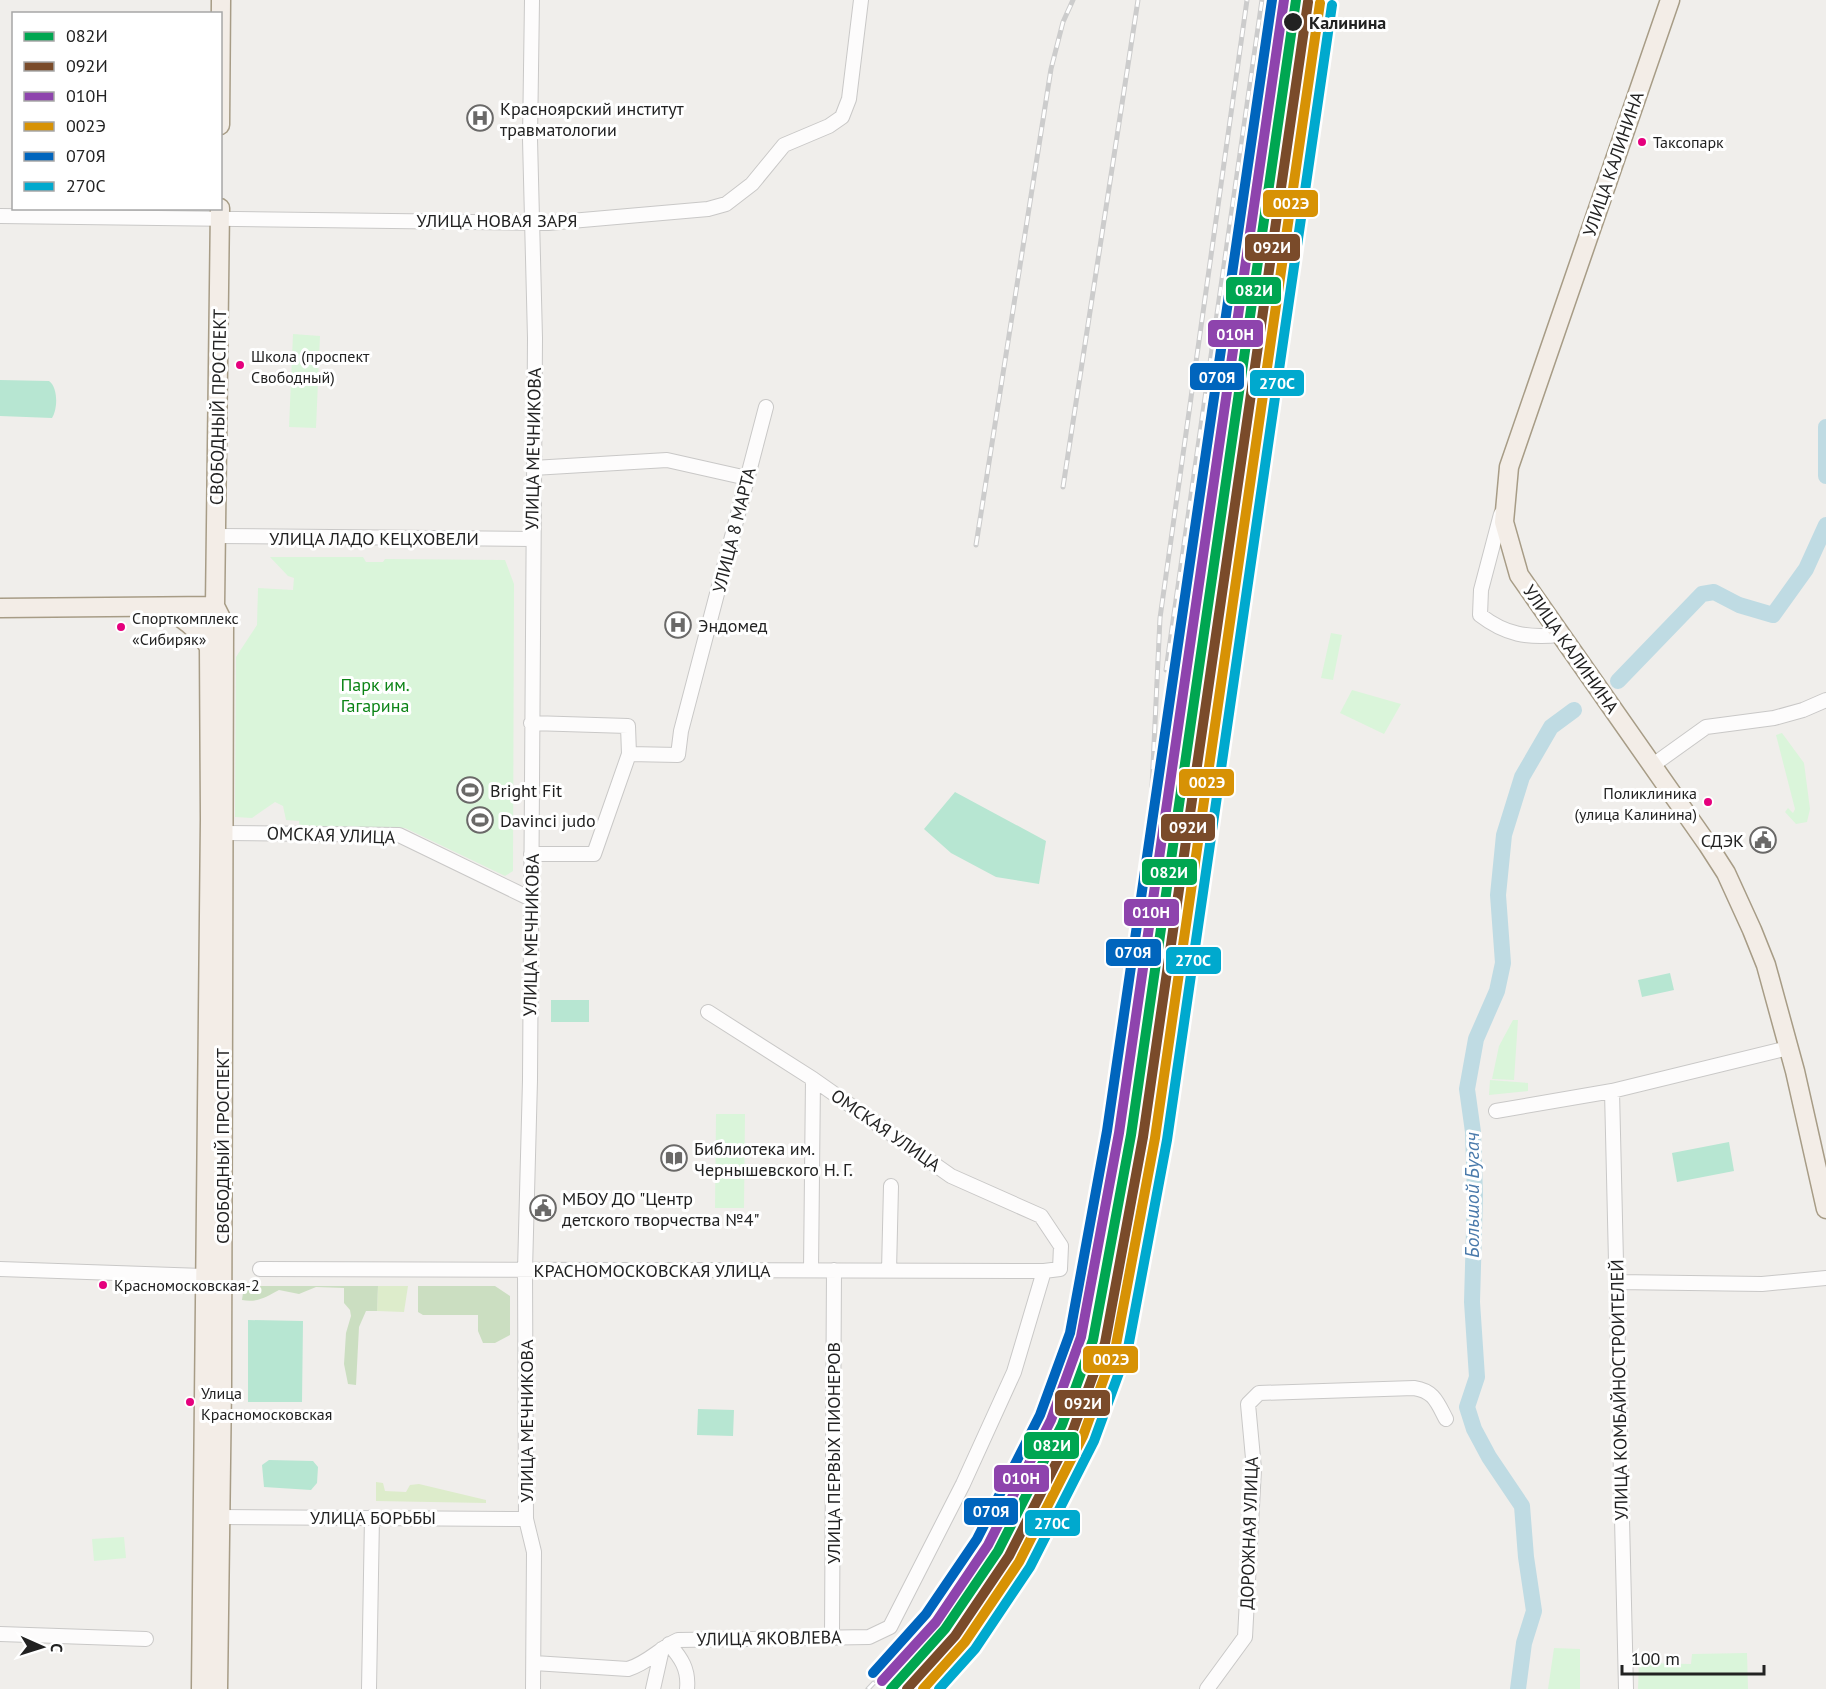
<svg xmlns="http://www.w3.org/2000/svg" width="1826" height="1689" font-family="'PT Sans',sans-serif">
<rect width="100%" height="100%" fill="#f0eeeb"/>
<!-- grass -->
<path fill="#ddeccb" d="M378,1286H408L404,1312L377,1311Z
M376,1482L383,1483L385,1491L406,1492L410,1485L419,1484L486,1500V1503L376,1501Z"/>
<!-- forest -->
<path fill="#cbdec1" d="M244,1286H378L377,1311H366L359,1327L356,1385L348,1384L344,1364L346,1333L351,1316L350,1310L344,1303V1288L316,1287L299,1294L279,1290C266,1297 257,1303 242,1300Z
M418,1286H495L510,1296V1335L495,1343H483L478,1331V1315H423L418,1312Z"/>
<!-- park -->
<path fill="#daf5da" d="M293,334L320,336L316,428L289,427Z
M270,557H363L366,562H383L385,559L505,560L514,584L513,871L505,876L405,828L299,826V821L286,820L283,806L275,802L252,818L235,817L236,657L257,625L258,588L293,590L294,578L288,576Z
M1331,633L1342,635L1333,680L1321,678Z
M1352,690L1401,704L1384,734L1340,713Z
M1782,733L1804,763L1810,809L1807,822L1796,824L1785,812L1788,808L1793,813L1795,809L1776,735Z
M1513,1020H1518L1514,1080L1492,1079L1499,1046Z
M1490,1080L1528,1083V1091L1489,1095Z
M716,1114H745L744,1208H715Z
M124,1537L126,1558L94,1561L92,1539Z
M1554,1648L1580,1649V1689H1548Z
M1747,1653L1748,1689H1638L1639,1663L1691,1664L1692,1654Z"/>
<!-- pitch -->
<path fill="#b7e6d2" d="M0,380L49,381C58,387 58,409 52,418L0,416Z
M955,792L1046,841L1039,884L996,877L951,853L924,829Z
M1670,973L1674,990L1642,997L1638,980Z
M551,1000H589V1022H551Z
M1729,1142L1734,1171L1677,1182L1672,1153Z
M248,1320L303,1321L302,1402H248Z
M698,1409L734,1410L733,1436L697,1435Z
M269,1460L313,1461L318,1467L317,1483L311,1490L264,1487L262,1465Z"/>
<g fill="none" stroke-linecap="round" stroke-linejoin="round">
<!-- river -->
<path stroke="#bfdbe3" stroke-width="16" d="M1826,427V476
M1618,681L1702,594L1714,592L1739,605L1773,615L1806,569L1826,525
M1518,1689L1524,1643L1534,1611L1526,1557L1522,1506L1489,1457L1474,1429L1467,1407L1477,1377L1472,1302L1475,1195L1473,1132L1467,1089L1476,1039L1497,991L1503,963L1498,895L1504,835L1522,777L1551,727L1574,710"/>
<!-- minor casing -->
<g stroke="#c9c8c7" stroke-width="16">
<path id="minor" d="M532,0L530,139L535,338L530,1080L525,1270L526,1519L534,1552L533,1689
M0,216L548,223L708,209L726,204L752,184L784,145L829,126L842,117L849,99L861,0
M533,468L667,460L747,478
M1501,514L1481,590L1480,615C1506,635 1527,638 1560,635
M217,536L532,539
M531,723L628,726L629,754
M1653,765L1706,727L1774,718L1803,710L1826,700
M224,833L399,835L531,899
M531,854H594L629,754L678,755L681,731L766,407
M1612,1091L1626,1689
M1496,1111L1612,1091L1788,1048
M0,1269L203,1276
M260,1269L1044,1271
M811,1270L813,1079
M889,1271L891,1186
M1617,1282L1762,1284L1826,1278
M219,1517L526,1519
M0,1634L146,1639
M832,1636L834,1270
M669,1644C681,1658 689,1669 687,1689
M534,1663L628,1669C648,1663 660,1648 678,1640L869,1637L890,1627L963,1484L1014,1372L1044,1271L1060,1269L1061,1246L1041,1216L951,1176L813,1079L708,1012
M369,1689L372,1517
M653,1689L662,1649
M1207,1689L1245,1637L1254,1469L1248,1404L1259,1393L1414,1388C1434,1391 1437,1402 1446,1419"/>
</g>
<!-- major casing -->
<g stroke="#a79c86" stroke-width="21">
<path id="major" d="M1670,0L1509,467L1504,522L1519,575L1708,845L1726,873L1752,930L1766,965L1795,1071L1826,1209
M220,125L221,0
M215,606L224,624L222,1386L218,1689
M162,607C183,618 196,627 209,647
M0,608L215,606
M201,1689L210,819L209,647L215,606L220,208"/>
</g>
<!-- minor -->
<use href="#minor" stroke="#fdfcfc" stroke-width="14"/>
<!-- major -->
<use href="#major" stroke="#f3ede7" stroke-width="18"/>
<!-- rail casing -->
<g stroke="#ccc" stroke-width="5">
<path id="rail" d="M1063,487L1138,0
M976,545L1051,69L1063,22L1073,0
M1166,670L1262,0
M1152,787L1160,618L1247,0
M868,1689C948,1606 1016,1500 1054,1390C1076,1329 1089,1265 1100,1201L1275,0"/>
</g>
<!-- rail -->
<use href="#rail" stroke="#fff" stroke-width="3" stroke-dasharray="9" stroke-linecap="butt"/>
<!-- rail-1 casing -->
<g stroke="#fff" stroke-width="15">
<path id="rail-1" d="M891,1689L945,1629L998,1551L1062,1425L1093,1340L1131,1135L1296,0"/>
</g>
<!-- rail-2 casing -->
<g stroke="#fff" stroke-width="15">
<path id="rail-2" d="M907,1689L955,1636L1009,1556L1073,1430L1105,1343L1143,1137L1308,2"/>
</g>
<!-- rail-3 casing -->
<g stroke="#fff" stroke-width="15">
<path id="rail-3" d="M882,1681L936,1622L988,1545L1051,1420L1081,1337L1119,1133L1284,0"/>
</g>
<!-- rail-4 casing -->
<g stroke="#fff" stroke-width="15">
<path id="rail-4" d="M923,1689L965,1642L1019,1562L1083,1436L1116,1345L1155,1138L1320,3"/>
</g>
<!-- rail-5 casing -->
<g stroke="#fff" stroke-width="15">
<path id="rail-5" d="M873,1673L926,1614L977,1539L1040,1415L1070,1333L1107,1131L1272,0"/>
</g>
<!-- rail-6 casing -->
<g stroke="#fff" stroke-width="15">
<path id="rail-6" d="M939,1689L975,1649L1030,1567L1094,1441L1128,1348L1167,1140L1332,5"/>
</g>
<!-- rail-1 -->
<use href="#rail-1" stroke="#00a651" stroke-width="10"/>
<!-- rail-2 -->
<use href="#rail-2" stroke="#7a4b2a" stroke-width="10"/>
<!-- rail-3 -->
<use href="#rail-3" stroke="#8e44ad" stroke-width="10"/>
<!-- rail-4 -->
<use href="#rail-4" stroke="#d79205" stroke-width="10"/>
<!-- rail-5 -->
<use href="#rail-5" stroke="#0065bd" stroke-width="10"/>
<!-- rail-6 -->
<use href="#rail-6" stroke="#00a9ce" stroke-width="10"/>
</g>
<!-- icons -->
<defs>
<g id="hospital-ring" transform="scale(1.35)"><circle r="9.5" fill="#fff" stroke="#6a6968" stroke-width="1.5"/><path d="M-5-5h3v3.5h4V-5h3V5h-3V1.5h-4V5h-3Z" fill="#6a6968"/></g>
<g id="stadium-ring" transform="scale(1.35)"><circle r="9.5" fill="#fff" stroke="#6a6968" stroke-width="1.5"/><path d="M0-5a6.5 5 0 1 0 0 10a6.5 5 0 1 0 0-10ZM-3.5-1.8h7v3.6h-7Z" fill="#6a6968"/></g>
<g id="civic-ring" transform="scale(1.35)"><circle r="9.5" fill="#fff" stroke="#6a6968" stroke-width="1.5"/><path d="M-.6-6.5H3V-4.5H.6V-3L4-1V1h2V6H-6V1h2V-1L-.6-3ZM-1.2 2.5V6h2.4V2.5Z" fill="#6a6968"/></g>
<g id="library-ring" transform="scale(1.35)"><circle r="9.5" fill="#fff" stroke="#6a6968" stroke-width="1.5"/><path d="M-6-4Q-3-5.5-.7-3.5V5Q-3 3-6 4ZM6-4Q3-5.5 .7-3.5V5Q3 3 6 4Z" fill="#6a6968"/></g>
</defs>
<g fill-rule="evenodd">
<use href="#hospital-ring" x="480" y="118"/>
<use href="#hospital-ring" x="678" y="625"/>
<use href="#stadium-ring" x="470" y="790"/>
<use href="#stadium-ring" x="480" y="820"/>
<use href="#civic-ring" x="1763" y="840"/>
<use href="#library-ring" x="674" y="1158"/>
<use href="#civic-ring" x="543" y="1208"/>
</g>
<!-- markers -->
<circle fill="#222" stroke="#fff" stroke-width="2" cx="1293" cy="22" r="10"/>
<g fill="#e5007d" stroke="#fff" stroke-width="2">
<circle cx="1642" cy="142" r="5"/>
<circle cx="240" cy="365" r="5"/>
<circle cx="121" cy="627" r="5"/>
<circle cx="1708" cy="802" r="5"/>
<circle cx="103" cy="1285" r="5"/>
<circle cx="190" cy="1402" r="5"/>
</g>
<g text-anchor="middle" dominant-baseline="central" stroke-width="6" stroke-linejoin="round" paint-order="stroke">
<!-- bus labels -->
<g font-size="16" fill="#222" stroke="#fff" text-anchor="start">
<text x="1653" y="142">Таксопарк</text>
<text x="251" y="356">Школа (проспект<tspan x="251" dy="21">Свободный)</tspan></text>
<text x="132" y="618">Спорткомплекс<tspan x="132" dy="21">«Сибиряк»</tspan></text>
<text x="1697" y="793" text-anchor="end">Поликлиника<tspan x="1697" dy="21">(улица Калинина)</tspan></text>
<text x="114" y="1285">Красномосковская-2</text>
<text x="201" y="1393">Улица<tspan x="201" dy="21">Красномосковская</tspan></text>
</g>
<!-- stop labels -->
<g font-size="18" font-weight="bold" fill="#222" stroke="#fff" text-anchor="start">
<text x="1309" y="22">Калинина</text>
</g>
<!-- poi labels -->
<g font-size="18" fill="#222" stroke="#fff" text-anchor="start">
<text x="500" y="108">Красноярский институт<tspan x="500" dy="21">травматологии</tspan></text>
<text x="698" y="625">Эндомед</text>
<text x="490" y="790">Bright Fit</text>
<text x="500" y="820">Davinci judo</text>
<text x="1744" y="840" text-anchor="end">СДЭК</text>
<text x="694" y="1148">Библиотека им.<tspan x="694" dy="21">Чернышевского Н. Г.</tspan></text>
<text x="562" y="1198">МБОУ ДО "Центр<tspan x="562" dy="21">детского творчества №4"</tspan></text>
</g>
<!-- street labels -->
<g font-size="18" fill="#222" stroke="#fff">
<text transform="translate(1613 164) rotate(-71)">УЛИЦА КАЛИНИНА</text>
<text x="497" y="220">УЛИЦА НОВАЯ ЗАРЯ</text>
<text transform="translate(218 407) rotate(-89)">СВОБОДНЫЙ ПРОСПЕКТ</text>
<text transform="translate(533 449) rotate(-89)">УЛИЦА МЕЧНИКОВА</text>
<text transform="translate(734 530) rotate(-76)">УЛИЦА 8 МАРТА</text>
<text x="374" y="538">УЛИЦА ЛАДО КЕЦХОВЕЛИ</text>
<text transform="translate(1571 649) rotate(55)">УЛИЦА КАЛИНИНА</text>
<text transform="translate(331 835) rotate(2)">ОМСКАЯ УЛИЦА</text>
<text transform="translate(531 935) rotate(-89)">УЛИЦА МЕЧНИКОВА</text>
<text transform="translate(886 1130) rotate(35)">ОМСКАЯ УЛИЦА</text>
<text transform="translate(222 1146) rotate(-90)">СВОБОДНЫЙ ПРОСПЕКТ</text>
<text x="652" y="1270">КРАСНОМОСКОВСКАЯ УЛИЦА</text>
<text transform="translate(1619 1390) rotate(-91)">УЛИЦА КОМБАЙНОСТРОИТЕЛЕЙ</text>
<text transform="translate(526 1421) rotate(-90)">УЛИЦА МЕЧНИКОВА</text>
<text transform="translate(833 1453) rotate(-90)">УЛИЦА ПЕРВЫХ ПИОНЕРОВ</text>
<text x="373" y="1517">УЛИЦА БОРЬБЫ</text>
<text transform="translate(1249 1533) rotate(-88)">ДОРОЖНАЯ УЛИЦА</text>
<text transform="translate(769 1638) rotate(-1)">УЛИЦА ЯКОВЛЕВА</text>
</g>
<!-- park labels -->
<g font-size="18" fill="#0c8416" stroke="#fff">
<text x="375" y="684">Парк им.<tspan x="375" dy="21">Гагарина</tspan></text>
</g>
<!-- water labels -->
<g font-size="20" font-style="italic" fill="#4a7aab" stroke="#fff">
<text transform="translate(1472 1195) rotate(-90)">Большой Бугач</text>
</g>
</g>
<g stroke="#fff" stroke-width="2">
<rect x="1262" y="189" width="57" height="29" rx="6" fill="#d79205"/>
<rect x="1244" y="233" width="57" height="29" rx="6" fill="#7a4b2a"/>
<rect x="1225" y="276" width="57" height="29" rx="6" fill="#00a651"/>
<rect x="1207" y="319" width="57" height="29" rx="6" fill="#8e44ad"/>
<rect x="1189" y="362" width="56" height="29" rx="6" fill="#0065bd"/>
<rect x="1249" y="369" width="56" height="28" rx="6" fill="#00a9ce"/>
<rect x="1178" y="768" width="57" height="29" rx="6" fill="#d79205"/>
<rect x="1160" y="813" width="56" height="29" rx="6" fill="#7a4b2a"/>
<rect x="1141" y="858" width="57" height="28" rx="6" fill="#00a651"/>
<rect x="1123" y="898" width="57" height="29" rx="6" fill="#8e44ad"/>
<rect x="1105" y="938" width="57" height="29" rx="6" fill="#0065bd"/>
<rect x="1165" y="946" width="57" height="29" rx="6" fill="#00a9ce"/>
<rect x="1082" y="1345" width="57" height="29" rx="6" fill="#d79205"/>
<rect x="1054" y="1389" width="57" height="28" rx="6" fill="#7a4b2a"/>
<rect x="1023" y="1431" width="57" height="29" rx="6" fill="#00a651"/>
<rect x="993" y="1464" width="57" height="29" rx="6" fill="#8e44ad"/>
<rect x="963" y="1497" width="56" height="29" rx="6" fill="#0065bd"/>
<rect x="1024" y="1509" width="57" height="28" rx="6" fill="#00a9ce"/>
</g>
<g font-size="16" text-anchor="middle" font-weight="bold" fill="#fff">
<text x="1291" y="209">002Э</text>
<text x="1272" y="253">092И</text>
<text x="1254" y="296">082И</text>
<text x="1235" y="340">010Н</text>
<text x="1217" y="383">070Я</text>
<text x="1277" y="389">270С</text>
<text x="1207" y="788">002Э</text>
<text x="1188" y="833">092И</text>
<text x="1169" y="878">082И</text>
<text x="1151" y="918">010Н</text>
<text x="1133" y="958">070Я</text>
<text x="1193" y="966">270С</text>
<text x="1111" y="1365">002Э</text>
<text x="1083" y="1409">092И</text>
<text x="1052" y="1451">082И</text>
<text x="1021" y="1484">010Н</text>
<text x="991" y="1517">070Я</text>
<text x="1052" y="1529">270С</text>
</g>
<!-- legend -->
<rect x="12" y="12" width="210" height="198" fill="#ffffff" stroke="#a7a7a7" stroke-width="1.5"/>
<rect x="24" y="32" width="30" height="9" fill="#00a651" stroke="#a7a7a7" stroke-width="1.5"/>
<text x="66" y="42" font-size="18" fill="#222222">082И</text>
<rect x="24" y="62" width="30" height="9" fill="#7a4b2a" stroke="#a7a7a7" stroke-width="1.5"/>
<text x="66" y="72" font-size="18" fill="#222222">092И</text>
<rect x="24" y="92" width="30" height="9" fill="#8e44ad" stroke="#a7a7a7" stroke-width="1.5"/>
<text x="66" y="102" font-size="18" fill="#222222">010Н</text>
<rect x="24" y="122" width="30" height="9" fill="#d79205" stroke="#a7a7a7" stroke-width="1.5"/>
<text x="66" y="132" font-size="18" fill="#222222">002Э</text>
<rect x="24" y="152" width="30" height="9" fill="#0065bd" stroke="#a7a7a7" stroke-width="1.5"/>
<text x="66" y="162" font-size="18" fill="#222222">070Я</text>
<rect x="24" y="182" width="30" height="9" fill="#00a9ce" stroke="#a7a7a7" stroke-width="1.5"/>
<text x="66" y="192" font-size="18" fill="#222222">270С</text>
<!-- north arrow -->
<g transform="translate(42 1647) rotate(93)" stroke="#ffffff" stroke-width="4.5" paint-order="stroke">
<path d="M0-4.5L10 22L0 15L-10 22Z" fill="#222222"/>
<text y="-9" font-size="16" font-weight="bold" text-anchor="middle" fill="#222222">С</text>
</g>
<!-- scale -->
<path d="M1622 1665v9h142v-9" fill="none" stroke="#222222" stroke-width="3"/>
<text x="1631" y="1665" font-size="18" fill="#222222" stroke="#ffffff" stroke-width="4.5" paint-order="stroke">100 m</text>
</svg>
